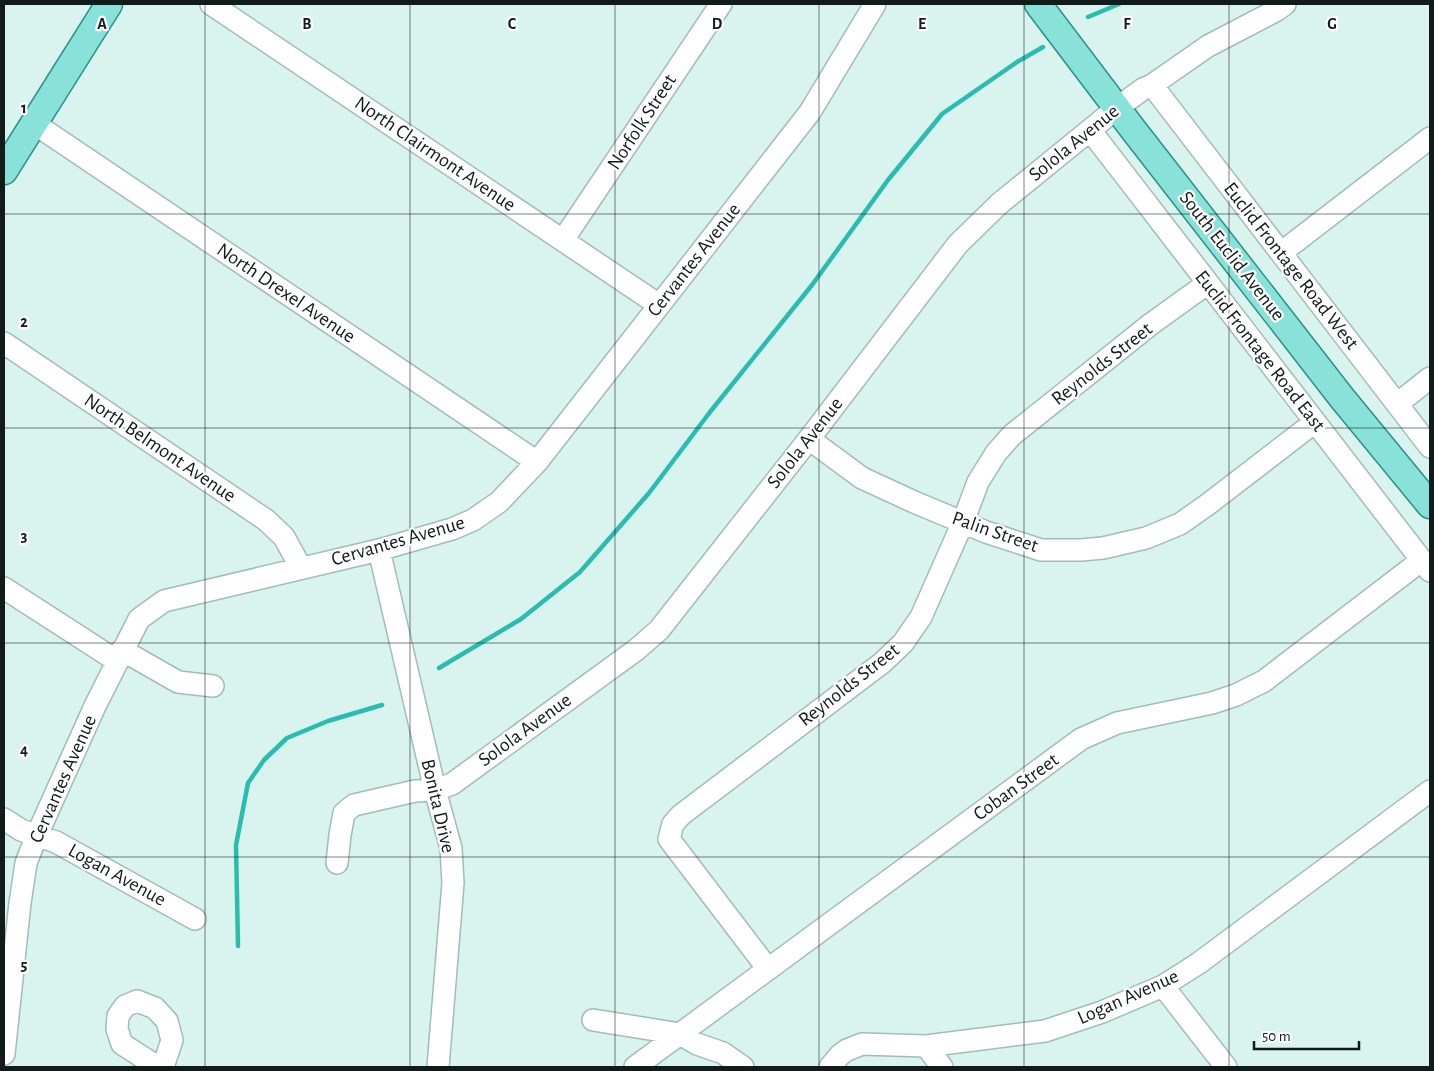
<svg xmlns="http://www.w3.org/2000/svg" width="1434" height="1071" font-family="'Alegreya Sans',sans-serif">
<rect width="100%" height="100%" fill="#d9f3ef"/>
<g fill="none" stroke-linecap="round" stroke-linejoin="round">
<!-- stream -->
<path stroke="#2abdaf" stroke-width="4.5" d="M1088,17L1119,4
M439,668L521,619L580,572L649,493L710,412L812,285L888,180L942,114L1017,62L1043,47
M238,946L236,845L248,783L264,760L287,738L328,721L382,705"/>
<!-- minor casing -->
<g stroke="#a2bcb8" stroke-width="24">
<path id="minor" d="M211,4L659,305
M1152,85L1430,447
M35,124L537,462
M1090,130L1430,571
M563,240L721,4
M1282,252L1430,138
M4,343L266,520L284,537L301,568
M1397,404L1430,378
M809,439L862,478L914,502L986,532L1041,550H1081L1103,548L1146,538L1180,524L1207,505L1315,422
M379,550L435,790L451,848L453,883L438,1067
M4,588L117,661
M122,650L178,682L213,686
M4,819L21,830L56,842L195,919
M337,863L340,835L344,813L354,805L415,791L435,790L452,784L636,650L659,630L809,439L958,244L999,204L1117,108L1143,89L1152,85L1208,46L1277,10L1285,4
M768,969L669,839L673,824L681,815L882,663L903,643L921,617L963,522L978,482L996,453L1012,435L1151,324L1208,283
M1163,986L1226,1067
M593,1020L680,1034L697,1044L723,1053L743,1067
M926,1046L942,1067
M4,1054L20,903L26,863L37,835L95,706L139,619L164,601L379,550L452,529L473,520L499,502L537,462L810,112L875,4
M158,1067L122,1044L117,1029L118,1016L125,1006L137,1001L155,1008L167,1021L172,1040L163,1067
M635,1067L1081,739L1117,723L1212,703L1236,695L1264,681L1422,560
M830,1067L840,1055L847,1050L862,1044L926,1046L1045,1031L1102,1012L1163,986L1199,963L1430,791"/>
</g>
<!-- major casing -->
<g stroke="#2c9086" stroke-width="29">
<path id="major" d="M1038,4L1132,128L1342,398L1430,505
M4,171L109,4"/>
</g>
<!-- minor -->
<use href="#minor" stroke="#fff" stroke-width="21"/>
<!-- major -->
<use href="#major" stroke="#89e2d9" stroke-width="26"/>
</g>
<!-- grid -->
<path fill="none" stroke="#111b19" stroke-width="1" stroke-opacity="0.55" d="M205,4V1067M410,4V1067M615,4V1067M819,4V1067M1024,4V1067M1229,4V1067M4,214H1430M4,428H1430M4,643H1430M4,857H1430"/>
<g text-anchor="middle" dominant-baseline="central" stroke-width="4.5" stroke-linejoin="round" paint-order="stroke">
<!-- street labels -->
<g font-size="20" fill="#111b19" stroke="#fff">
<text transform="translate(642 122) rotate(-57)">Norfolk Street</text>
<text transform="translate(1074 143) rotate(-39)">Solola Avenue</text>
<text transform="translate(435 154) rotate(34)">North Clairmont Avenue</text>
<text transform="translate(1232 256) rotate(52)">South Euclid Avenue</text>
<text transform="translate(694 260) rotate(-52)">Cervantes Avenue</text>
<text transform="translate(1291 266) rotate(52)">Euclid Frontage Road West</text>
<text transform="translate(286 293) rotate(34)">North Drexel Avenue</text>
<text transform="translate(1260 351) rotate(52)">Euclid Frontage Road East</text>
<text transform="translate(1102 364) rotate(-38)">Reynolds Street</text>
<text transform="translate(805 443) rotate(-52)">Solola Avenue</text>
<text transform="translate(160 448) rotate(34)">North Belmont Avenue</text>
<text transform="translate(995 532) rotate(19)">Palin Street</text>
<text transform="translate(398 541) rotate(-16)">Cervantes Avenue</text>
<text transform="translate(849 685) rotate(-38)">Reynolds Street</text>
<text transform="translate(525 730) rotate(-36)">Solola Avenue</text>
<text transform="translate(63 779) rotate(-66)">Cervantes Avenue</text>
<text transform="translate(1016 787) rotate(-36)">Coban Street</text>
<text transform="translate(438 806) rotate(77)">Bonita Drive</text>
<text transform="translate(117 875) rotate(29)">Logan Avenue</text>
<text transform="translate(1128 997) rotate(-24)">Logan Avenue</text>
</g>
</g>
<g font-size="16" text-anchor="middle" font-weight="bold" fill="#111b19" stroke="#fff" stroke-width="4.5" stroke-linejoin="round" paint-order="stroke">
<text x="102" y="29">A</text>
<text x="307" y="29">B</text>
<text x="512" y="29">C</text>
<text x="717" y="29">D</text>
<text x="922" y="29">E</text>
<text x="1127" y="29">F</text>
<text x="1332" y="29">G</text>
<text x="24" y="113">1</text>
<text x="24" y="327">2</text>
<text x="24" y="541">3</text>
<text x="24" y="755">4</text>
<text x="24" y="970">5</text>
</g>
<!-- border -->
<rect width="1434" height="1071" fill="none" stroke="#111b19" stroke-width="10"/>
<!-- scale -->
<path d="M1254 1041v8h105v-8" fill="none" stroke="#111b19" stroke-width="2.5"/>
<text x="1262" y="1041" font-size="15" fill="#111b19" stroke="#ffffff" stroke-width="4" paint-order="stroke">50 m</text>
</svg>
